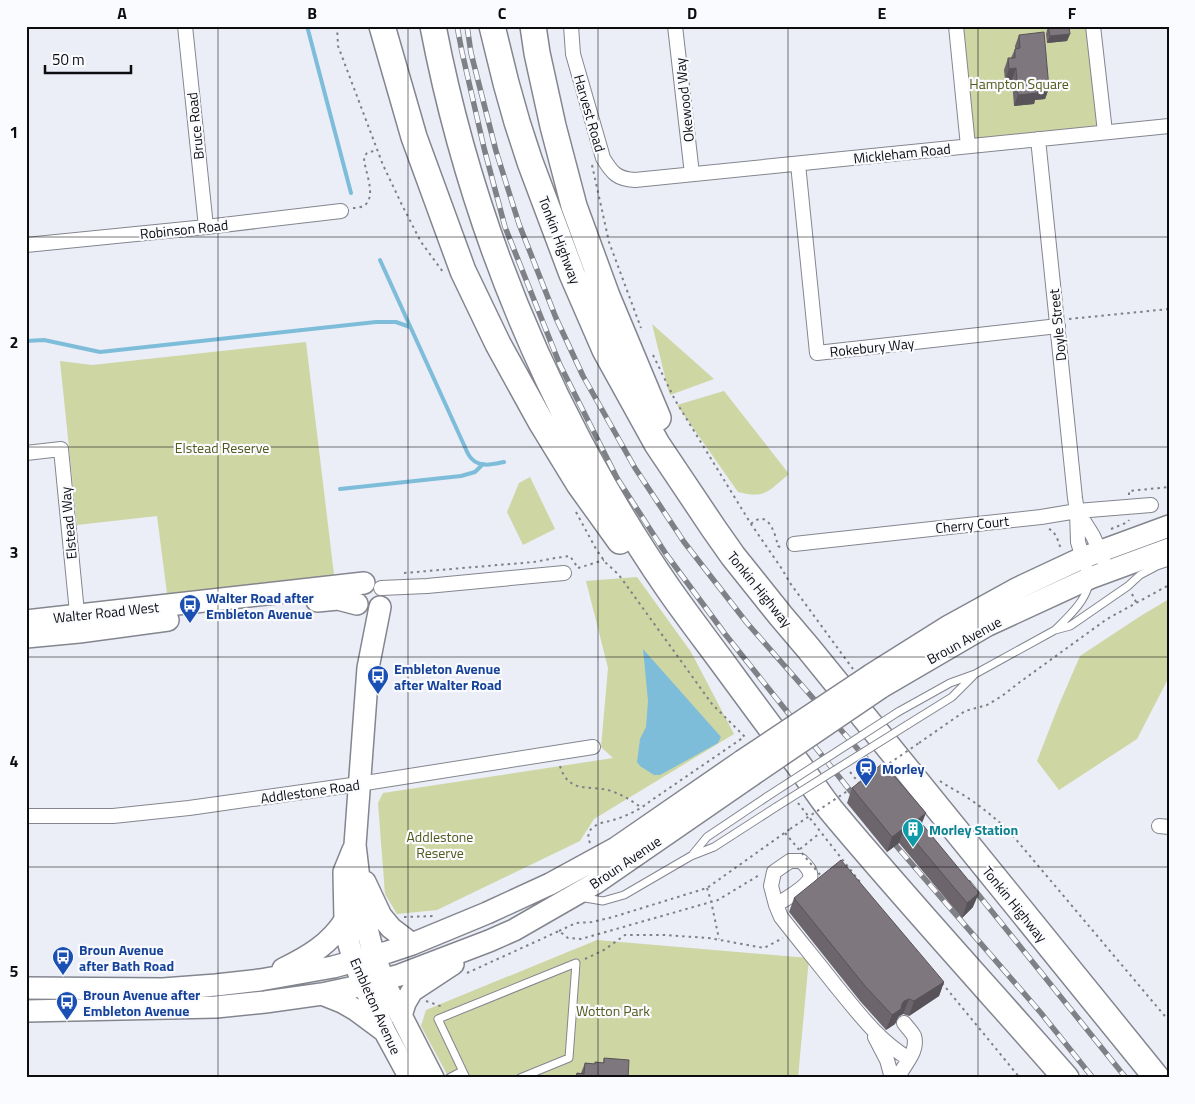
<svg xmlns="http://www.w3.org/2000/svg" width="1195" height="1104" font-family="'Titillium Web',sans-serif">
<rect width="100%" height="100%" fill="#ebedf7"/>
<!-- green -->
<path fill="#ced6a3" d="M956,26H1093L1105,132L968,146Z
M652,324L714,379L670,395L668,389Z
M306,342L335,583L168,601L157,516L77,525L60,361L92,365Z
M724,391L789,474C768,491 766,499 738,492L677,405Z
M530,477L555,529L523,545L507,512L519,483Z
M637,577L691,652L734,734L594,819L580,841L437,910L397,914L385,894L378,803L383,793L613,758L601,747L608,668L586,581Z
M1169,599V677L1137,739L1059,790L1037,761L1058,707L1080,656L1139,617Z
M597,940L809,958L798,1078H449L421,1026L426,1010Z"/>
<!-- water -->
<path fill="#7ebdda" d="M643,649L721,737L718,743L660,775H654L640,766L637,762L640,739L646,727L648,701Z"/>
<g fill="none" stroke-linecap="round" stroke-linejoin="round">
<!-- stream -->
<path stroke="#7ebdda" stroke-width="4" d="M307,26L351,193
M380,260L464,445C466,449 468,456 472,459C480,468 494,464 504,462
M26,341L44,340L100,352L376,322H396L410,327
M340,489L461,476L475,472L483,464"/>
<!-- lane casing -->
<g stroke="#84868f" stroke-width="9">
<path id="lane" d="M1055,630C1068,617 1086,601 1089,583
M898,712L950,683L975,674L1055,630L1070,626L1128,586L1140,575L1157,566L1169,562
M907,725L952,697L973,676
M693,854L707,837L768,796
M581,897L585,898L603,901L624,895L691,856L714,847L776,807
M449,1078L462,1071
M466,1078L438,1019L576,963L569,1058L520,1078"/>
</g>
<!-- street casing -->
<g stroke="#84868f" stroke-width="16">
<path id="street" d="M185,26L206,227
M571,26L573,54L603,158C612,173 617,179 635,180L1169,126
M675,26L692,174
M956,26L968,146
M1093,26L1105,132
M1038,139L1075,498L1077,511L1078,542L1085,565
M798,164L817,353L1058,326
M26,245L206,227L341,211
M26,453L61,449L78,623
M1078,512L1093,536L1103,559
M794,544L1041,517L1077,511L1151,505
M381,588L427,586L564,573
M26,816H113L189,808L359,784L593,747
M1159,826L1169,827
M776,905C784,900 807,887 810,878C812,871 806,866 801,861H790L774,872L771,886L776,905L781,917C799,940 818,963 836,986C860,1015 877,1039 909,1059
M875,1037L887,1060L892,1078
M898,1078C903,1065 919,1052 914,1036C912,1032 907,1027 904,1023"/>
</g>
<!-- primary casing -->
<g stroke="#84868f" stroke-width="24">
<path id="primary" d="M317,601L338,599L357,604
M380,607L368,668L355,845L363,913L374,956L389,992L433,1078
M26,621L364,583
M26,637L79,632L168,620
M871,675L949,626L1018,588L1082,558L1169,526
M880,688L988,625L1090,578L1169,549
M353,850L344,872L345,920L349,944L354,962L371,1001L385,1032L410,1078
M365,882L381,916L391,928L412,944
M283,969C308,957 330,944 345,920
M26,988L163,989L216,985L260,980L333,967L388,952L412,944L487,913L550,884L616,848L742,761
M322,994L342,1002L356,1010L383,1030
M26,1011L216,1007L265,1002L322,994L364,985L400,975L489,941L514,930L594,884L752,775
M401,1016L405,1003L412,991L453,964"/>
</g>
<!-- highway casing -->
<g stroke="#84868f" stroke-width="28">
<path id="highway" d="M382,26L414,137L463,271L498,344L541,422L579,484L620,541
M433,26C461,172 511,313 580,443C607,493 636,542 668,588C688,617 710,645 731,674C753,704 775,734 798,764C809,779 819,795 831,810C907,901 988,989 1066,1078
M492,26L506,83L517,122L530,162L572,274L605,350L657,444L714,529L733,556L781,616L809,649L1157,1078
M533,26L537,53L553,126L574,206L607,296L658,418"/>
</g>
<!-- path -->
<path stroke="#7f8087" stroke-width="2" stroke-dasharray="2.5 4" stroke-linecap="butt" d="M337,26L338,46L383,165L402,205L421,242L443,272
M592,165L609,242L641,328
M353,208C357,208 362,207 365,205C377,195 364,170 364,157L367,153L377,150
M1069,319L1169,309
M653,355L675,400L751,524L782,569L790,583L853,669
M1129,495V491L1169,487
M576,512L596,549L605,562L619,575L712,704L747,739
M751,524C768,508 775,533 778,546L782,548
M1049,529L1053,531L1057,538L1061,549
M1111,529L1128,522L1129,520
M578,568L604,560
M404,573L534,562L555,558L570,556L578,568
M1132,594L1136,602
M919,743L965,711L987,705L1002,696L1020,682L1107,619L1169,585
M560,766C569,795 590,784 611,791C623,795 632,801 642,808
M850,772L859,783
M940,781C950,788 961,793 971,800C984,809 996,819 1008,830L1169,1021
M798,803L860,882
M590,843C587,836 588,830 595,826C599,823 605,822 610,821C624,817 638,811 649,802L744,737
M800,849L820,833
M707,888L711,901L719,939
M404,917L436,916
M559,931L576,923L592,922L613,917L707,888L790,829
M585,959L604,950L625,935H664L709,938L764,948L783,938
M467,973L559,931L568,938L581,939L718,900L761,874
M942,983L1020,1078
M426,1001L443,1007"/>
<!-- lane -->
<use href="#lane" stroke="#fff" stroke-width="7"/>
<!-- street -->
<use href="#street" stroke="#fff" stroke-width="14"/>
<!-- primary -->
<use href="#primary" stroke="#fff" stroke-width="21"/>
<!-- highway -->
<use href="#highway" stroke="#fff" stroke-width="25"/>
<!-- rail casing -->
<g stroke="#7f8187" stroke-width="5.5">
<path id="rail" d="M457,26L462,52L484,148L505,227L560,365L617,478L666,554L725,634L860,803
M467,26L471,53L496,151L519,224L556,318L583,376L635,468L684,542L747,623L885,780
M886,834L1041,1013L1093,1078
M969,883L1126,1078"/>
</g>
<!-- rail -->
<use href="#rail" stroke="#fafbff" stroke-width="4" stroke-dasharray="11" stroke-linecap="butt"/>
<!-- lane-bridge casing -->
<g stroke="#84868f" stroke-width="9" stroke-linecap="butt">
<path id="lane-bridge" d="M768,796L898,712
M776,807L907,725"/>
</g>
<!-- primary-bridge casing -->
<g stroke="#84868f" stroke-width="24" stroke-linecap="butt">
<path id="primary-bridge" d="M742,761L871,675
M752,775L880,688"/>
</g>
<!-- path-bridge -->
<path stroke="#7f8087" stroke-width="2" stroke-dasharray="2.5 4" stroke-linecap="butt" d="M884,767L919,743
M790,829L855,786
M785,833L822,877"/>
<!-- lane-bridge -->
<use href="#lane-bridge" stroke="#fff" stroke-width="7"/>
<!-- primary-bridge -->
<use href="#primary-bridge" stroke="#fff" stroke-width="21"/>
</g>
<!-- wall -->
<path fill="#6c666c" d="M1048,26L1070,34L1067,41L1047,43L1046,34Z
M1019,35L1049,88L1045,99L1035,100L1034,104L1014,106L1012,80H1005L1004,70L1008,58H1011L1015,49V46Z
M852,788L922,824L973,907L962,918L899,843L887,852L847,803Z
M794,898L944,982L939,996L909,1016L903,1014L899,1016L895,1024L886,1030L860,1001L789,912Z
M604,1058L628,1078H575L577,1073H581L585,1063L594,1064L595,1062L603,1063Z"/>
<!-- shaded-wall -->
<path fill="#585358" d="M1070,34L1067,41L1047,43L1050,36Z
M1016,68L1012,80H1005L1009,69Z
M1049,88L1045,99L1035,100L1034,104L1014,106L1018,95L1038,89Z
M926,813L920,828L918,819Z
M904,828L899,843L887,852L892,837Z
M979,893L973,907L962,918L967,903Z
M944,982L939,996L909,1016L914,1001Z
M909,999L903,1014L898,1017L895,1024L886,1030L892,1015L904,1001Z"/>
<!-- building -->
<path fill="#7e777d" stroke="#585358" d="M1048,26H1069L1070,34L1050,36Z
M1044,32L1049,88L1038,89V93L1018,95L1016,68L1009,69L1008,58H1015V49L1020,48L1019,35Z
M883,763L926,813L918,819L979,893L967,903L904,828L892,837L852,788Z
M841,860L944,982L914,1001L909,999L904,1001L902,1004L901,1009L892,1015L865,986L794,898Z
M604,1058L629,1060L628,1078H576L577,1073L584,1074L585,1063L595,1064V1062L604,1063Z"/>
<!-- grid -->
<path fill="none" stroke="#0d0d10" stroke-width="1" stroke-opacity="0.55" d="M218,26V1078M408,26V1078M598,26V1078M788,26V1078M978,26V1078M26,237H1169M26,447H1169M26,657H1169M26,867H1169"/>
<!-- icons -->
<defs>
<g id="bus-pin" transform="scale(1.125)"><path d="M0 17L-7.5 6A9.5 9.5 0 1 1 7.5 6Z" fill="#1a4fb4" stroke="#fafbff"/><path d="M-5-6H5V4H4V6H2V4H-2V6H-4V4H-5ZM-3.5-4V0h7V-4ZM-3.5 1.2v1.5H-2V1.2ZM2 1.2v1.5H3.5V1.2Z" fill="#fff"/></g>
<g id="station-pin" transform="scale(1.125)"><path d="M0 17L-7.5 6A9.5 9.5 0 1 1 7.5 6Z" fill="#1a4fb4" stroke="#fafbff"/><path d="M-3-6H3Q5-6 5-4V2Q5 4 3 4L4.5 6H3L1.5 4h-3L-3 6H-4.5L-3 4Q-5 4-5 2V-4Q-5-6-3-6ZM-3.5-4v3h7v-3ZM-3.5 1v1.5H-2V1ZM2 1v1.5H3.5V1Z" fill="#fff"/></g>
<g id="building-pin" transform="scale(1.125)"><path d="M0 17L-7.5 6A9.5 9.5 0 1 1 7.5 6Z" fill="#0f9aa8" stroke="#fafbff"/><path d="M-4-6H4V6H1V3H-1V6H-4ZM-2.5-4.3h1.7v1.8h-1.7ZM.8-4.3h1.7v1.8H.8ZM-2.5-1h1.7V.8h-1.7ZM.8-1h1.7V.8H.8Z" fill="#fff"/></g>
</defs>
<g fill-rule="evenodd">
<use href="#bus-pin" x="190" y="605"/>
<use href="#bus-pin" x="378" y="676"/>
<use href="#station-pin" x="866" y="768"/>
<use href="#building-pin" x="913" y="829"/>
<use href="#bus-pin" x="63" y="957"/>
<use href="#bus-pin" x="67" y="1002"/>
</g>
<g text-anchor="middle" dominant-baseline="central" stroke-width="4.5" stroke-linejoin="round" paint-order="stroke">
<!-- park labels -->
<g font-size="14" fill="#53591b" stroke="#fafbff">
<text x="1019" y="83">Hampton Square</text>
<text x="222" y="447">Elstead Reserve</text>
<text x="440" y="836">Addlestone<tspan x="440" dy="16">Reserve</tspan></text>
<text x="613" y="1010">Wotton Park</text>
</g>
<!-- street labels -->
<g font-size="14" fill="#0d0d10" stroke="#fafbff">
<text transform="translate(684 100) rotate(-96)">Okewood Way</text>
<text transform="translate(590 113) rotate(74)">Harvest Road</text>
<text transform="translate(195 126) rotate(-96)">Bruce Road</text>
<text transform="translate(902 153) rotate(-6)">Mickleham Road</text>
<text transform="translate(184 229) rotate(-6)">Robinson Road</text>
<text transform="translate(560 240) rotate(69)">Tonkin Highway</text>
<text transform="translate(1057 325) rotate(-96)">Doyle Street</text>
<text transform="translate(872 347) rotate(-6)">Rokebury Way</text>
<text transform="translate(68 523) rotate(-95)">Elstead Way</text>
<text transform="translate(972 524) rotate(-6)">Cherry Court</text>
<text transform="translate(760 589) rotate(51)">Tonkin Highway</text>
<text transform="translate(106 612) rotate(-6)">Walter Road West</text>
<text transform="translate(964 640) rotate(-29)">Broun Avenue</text>
<text transform="translate(310 791) rotate(-8)">Addlestone Road</text>
<text transform="translate(625 862) rotate(-34)">Broun Avenue</text>
<text transform="translate(1015 904) rotate(51)">Tonkin Highway</text>
<text transform="translate(376 1006) rotate(66)">Embleton Avenue</text>
</g>
<!-- transit labels -->
<g font-size="14" font-weight="bold" fill="#164399" stroke="#fafbff" text-anchor="start">
<text x="206" y="597">Walter Road after<tspan x="206" dy="16">Embleton Avenue</tspan></text>
<text x="394" y="668">Embleton Avenue<tspan x="394" dy="16">after Walter Road</tspan></text>
<text x="882" y="768">Morley</text>
<text x="79" y="949">Broun Avenue<tspan x="79" dy="16">after Bath Road</tspan></text>
<text x="83" y="994">Broun Avenue after<tspan x="83" dy="16">Embleton Avenue</tspan></text>
</g>
<!-- culture labels -->
<g font-size="14" font-weight="bold" fill="#0d838f" stroke="#fafbff" text-anchor="start">
<text x="929" y="829">Morley Station</text>
</g>
</g>
<!-- border -->
<rect width="1195" height="1104" fill="none" stroke="#fafbff" stroke-width="55"/>
<!-- scale -->
<path d="M45 65v8h86v-8" fill="none" stroke="#0d0d10" stroke-width="2.5"/>
<text x="52" y="65" font-size="15" fill="#0d0d10" stroke="#fafbff" stroke-width="4" paint-order="stroke">50 m</text>
<rect x="28" y="28" width="1140" height="1048" fill="none" stroke="#0d0d10" stroke-width="2"/>
<g font-size="16" text-anchor="middle" font-weight="bold" fill="#0d0d10">
<text x="122" y="19">A</text>
<text x="312" y="19">B</text>
<text x="502" y="19">C</text>
<text x="692" y="19">D</text>
<text x="882" y="19">E</text>
<text x="1072" y="19">F</text>
<text x="14" y="138">1</text>
<text x="14" y="348">2</text>
<text x="14" y="558">3</text>
<text x="14" y="767">4</text>
<text x="14" y="977">5</text>
</g>
</svg>
